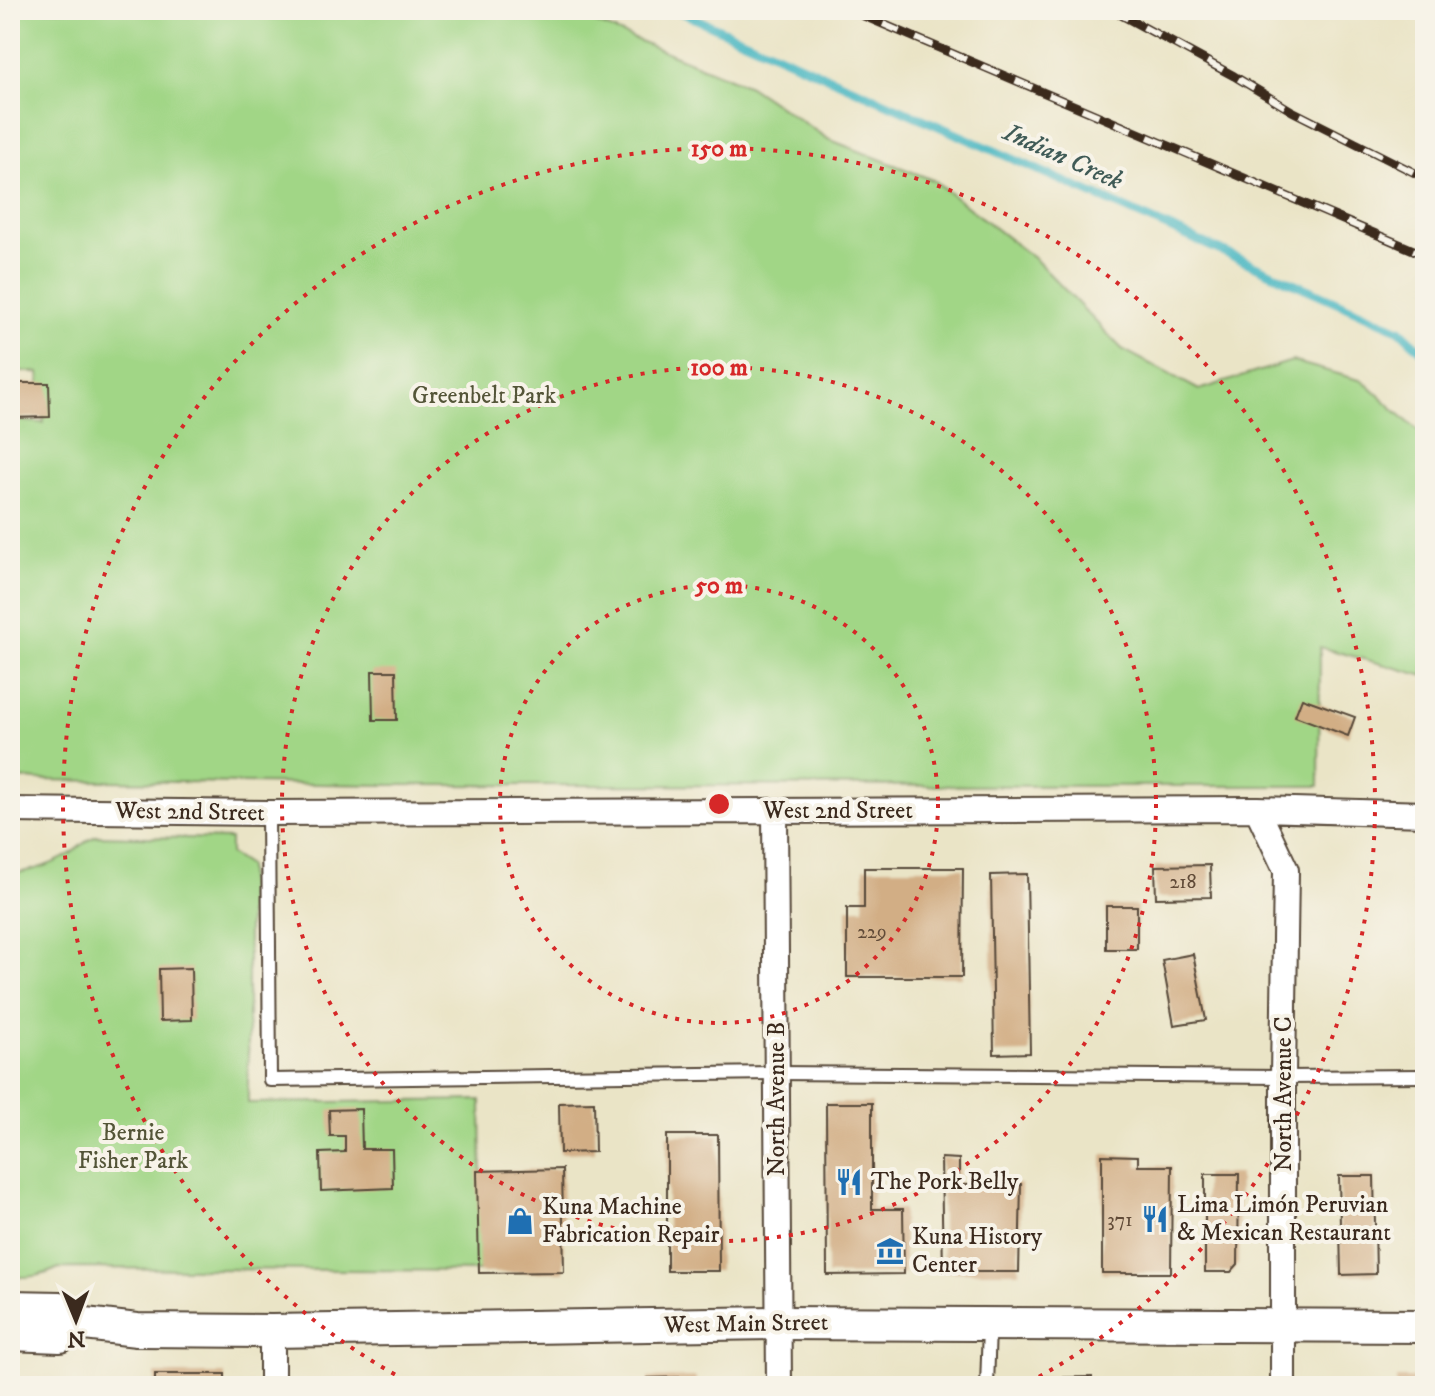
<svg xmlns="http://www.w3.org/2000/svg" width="1435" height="1396" font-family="'IM FELL DW Pica',serif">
<rect width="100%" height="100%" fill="#f7f3e8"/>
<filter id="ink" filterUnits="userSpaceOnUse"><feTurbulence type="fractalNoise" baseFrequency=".0125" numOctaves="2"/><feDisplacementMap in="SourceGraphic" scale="16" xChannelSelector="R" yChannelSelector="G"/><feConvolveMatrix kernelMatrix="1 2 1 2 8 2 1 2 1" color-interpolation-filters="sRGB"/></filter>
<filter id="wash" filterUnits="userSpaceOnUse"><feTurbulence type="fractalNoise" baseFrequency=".006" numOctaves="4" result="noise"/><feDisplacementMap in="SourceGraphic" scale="32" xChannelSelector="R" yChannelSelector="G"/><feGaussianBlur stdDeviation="1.8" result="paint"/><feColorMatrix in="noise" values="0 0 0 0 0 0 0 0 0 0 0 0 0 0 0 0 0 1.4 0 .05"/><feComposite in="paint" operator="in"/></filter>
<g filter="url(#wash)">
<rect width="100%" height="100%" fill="#eae4c6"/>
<!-- green -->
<path fill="#a1d686" stroke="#6e8052" stroke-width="2" d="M10,10H564L749,86L828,139L933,180L1036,260L1122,349L1199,390L1292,361L1363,381L1408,422L1425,435V676L1320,647L1319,786L386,785L37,780L10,777V420L44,423L39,373L10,370Z
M96,836L230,839V854L248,866V1103L481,1100L483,1271L59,1268C42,1276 29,1278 10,1277V874C32,871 51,866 70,854C79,848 86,840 96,836Z"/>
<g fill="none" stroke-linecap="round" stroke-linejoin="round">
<!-- stream -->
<path stroke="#48b7c2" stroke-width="9" d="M676,10L1400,330L1425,354"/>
</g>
<g id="blocks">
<!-- building -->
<path fill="#d2ae85" d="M10,383H49L50,417L10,418Z
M372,671H396L397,720H373Z
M1302,698L1355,717L1348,736L1295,716Z
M1210,865L1211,897L1156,898L1155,866Z
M864,868H963L962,977H847V908H864Z
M1027,874L1030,1053L994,1054L991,875Z
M1106,906H1137V949H1106Z
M1193,954L1206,1020L1174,1025L1162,960Z
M191,968L192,1020L160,1021L159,969Z
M594,1102L595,1152L560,1153L559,1103Z
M826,1103H872V1209H903L904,1274L827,1275Z
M361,1109L362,1149H392L393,1188L321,1191L320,1153L345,1152V1136H330L329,1110Z
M667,1135H718L719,1271H667Z
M1102,1155L1138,1156V1166H1172L1171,1273H1102Z
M941,1158L959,1159V1185L1021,1184L1019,1272H943Z
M562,1169L564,1272L479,1273L477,1171Z
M1205,1174H1239L1238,1264L1231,1272H1205Z
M1339,1176H1374L1376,1274L1341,1275Z
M155,1374H225V1386H155Z
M696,1377V1386H648V1378Z
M1092,1377V1386H1031V1378Z
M1396,1378H1425V1386H1396Z"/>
</g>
</g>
<g filter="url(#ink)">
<use href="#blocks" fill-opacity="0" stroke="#554637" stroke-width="2"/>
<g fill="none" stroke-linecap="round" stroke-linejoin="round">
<!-- lane casing -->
<g stroke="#554637" stroke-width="16">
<path id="lane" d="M268,813L270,1080L776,1073L1283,1077L1425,1076
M987,1386L989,1327"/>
</g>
<!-- street casing -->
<g stroke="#554637" stroke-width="28">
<path id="street" d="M1257,809L1286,870L1283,1077V1386
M10,810L268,813L1257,809L1425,814
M775,812L779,1386
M272,1331V1386"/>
</g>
<!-- secondary casing -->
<g stroke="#554637" stroke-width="36">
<path id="secondary" d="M10,1307L60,1308L68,1322
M68,1322L137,1330L272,1331L779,1323L1425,1326
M10,1334L60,1336L68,1322"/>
</g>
<!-- lane -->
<use href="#lane" stroke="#fff" stroke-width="12"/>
<!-- street -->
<use href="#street" stroke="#fff" stroke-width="24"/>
<!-- secondary -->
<use href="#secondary" stroke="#fff" stroke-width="32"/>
<!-- rail casing -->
<g stroke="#3b2a1e" stroke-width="9">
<path id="rail" d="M850,10L1425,255
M1112,10L1234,76L1292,111L1425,178"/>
</g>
<!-- rail -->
<use href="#rail" stroke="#f7f3e8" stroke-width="6" stroke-dasharray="18" stroke-linecap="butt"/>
</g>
</g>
<!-- distance rings -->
<g fill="none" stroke="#d62828" stroke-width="4" stroke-dasharray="4 8">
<circle cx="719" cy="804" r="219"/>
<circle cx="719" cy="804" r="437"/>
<path d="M416 1386A656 656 0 1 1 1022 1386"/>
</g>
<!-- icons -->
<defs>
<g id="restaurant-bare" transform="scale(2.16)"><path d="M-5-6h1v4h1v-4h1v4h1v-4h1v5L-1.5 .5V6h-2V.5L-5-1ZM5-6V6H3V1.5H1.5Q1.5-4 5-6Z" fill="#1f6fb2" stroke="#f7f3e8" stroke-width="2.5" paint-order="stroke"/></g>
<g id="shop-bare" transform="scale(2.16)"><path d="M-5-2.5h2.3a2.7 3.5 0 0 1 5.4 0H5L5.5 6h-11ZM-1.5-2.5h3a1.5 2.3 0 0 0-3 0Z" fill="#1f6fb2" stroke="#f7f3e8" stroke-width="2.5" paint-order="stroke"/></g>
<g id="museum-bare" transform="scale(2.16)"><path d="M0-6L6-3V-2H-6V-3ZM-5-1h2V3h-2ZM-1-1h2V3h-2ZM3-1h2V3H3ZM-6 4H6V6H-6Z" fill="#1f6fb2" stroke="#f7f3e8" stroke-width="2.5" paint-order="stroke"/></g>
</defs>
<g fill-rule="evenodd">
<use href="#restaurant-bare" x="849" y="1182"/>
<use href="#restaurant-bare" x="1155" y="1219"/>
<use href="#shop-bare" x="520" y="1221"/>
<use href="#museum-bare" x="890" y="1251"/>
</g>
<g text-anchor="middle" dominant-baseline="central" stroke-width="8" stroke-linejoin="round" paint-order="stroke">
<!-- number labels -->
<g font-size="20" fill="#614b38">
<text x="1183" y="882">218</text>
<text x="872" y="932">229</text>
<text x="1120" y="1220">371</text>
</g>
<!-- park labels -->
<g font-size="24" fill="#545538" stroke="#f7f3e8">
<text x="484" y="396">Greenbelt Park</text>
<text x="133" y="1133">Bernie<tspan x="133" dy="28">Fisher Park</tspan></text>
</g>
<!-- street labels -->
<g font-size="24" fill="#3b2a1e" stroke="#f7f3e8">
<text x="838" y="811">West 2nd Street</text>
<text transform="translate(190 812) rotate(1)">West 2nd Street</text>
<text transform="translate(1284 1094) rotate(-90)">North Avenue C</text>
<text transform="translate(777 1099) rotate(-90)">North Avenue B</text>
<text transform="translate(746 1324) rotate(-1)">West Main Street</text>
</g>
<!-- poi labels -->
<g font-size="24" fill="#3b2a1e" stroke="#f7f3e8" text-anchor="start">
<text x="871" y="1182">The Pork Belly</text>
<text x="1177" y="1205">Lima Limón Peruvian<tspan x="1177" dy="28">&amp; Mexican Restaurant</tspan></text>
<text x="542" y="1207">Kuna Machine<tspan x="542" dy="28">Fabrication Repair</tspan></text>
<text x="912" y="1237">Kuna History<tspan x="912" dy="28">Center</tspan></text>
</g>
<!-- water labels -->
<g font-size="26" font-style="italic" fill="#405b57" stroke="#f7f3e8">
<text transform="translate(1063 157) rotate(24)">Indian Creek</text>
</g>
</g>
<circle cx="719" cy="804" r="12" fill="#d62828" stroke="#f7f3e8" stroke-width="4"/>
<g font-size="24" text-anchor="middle" font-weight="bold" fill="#d62828" stroke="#f7f3e8" stroke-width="8" stroke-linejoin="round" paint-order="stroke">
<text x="719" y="156">150 m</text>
<text x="719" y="375">100 m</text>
<text x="719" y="593">50 m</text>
</g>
<!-- margin -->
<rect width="1435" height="1396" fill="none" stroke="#f7f3e8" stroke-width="40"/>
<!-- north arrow -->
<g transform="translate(76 1320) rotate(179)" stroke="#f7f3e8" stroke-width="6" paint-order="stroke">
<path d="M0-6L14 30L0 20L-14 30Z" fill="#3b2a1e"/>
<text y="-12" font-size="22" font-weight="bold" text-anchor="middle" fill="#3b2a1e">N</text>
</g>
</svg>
